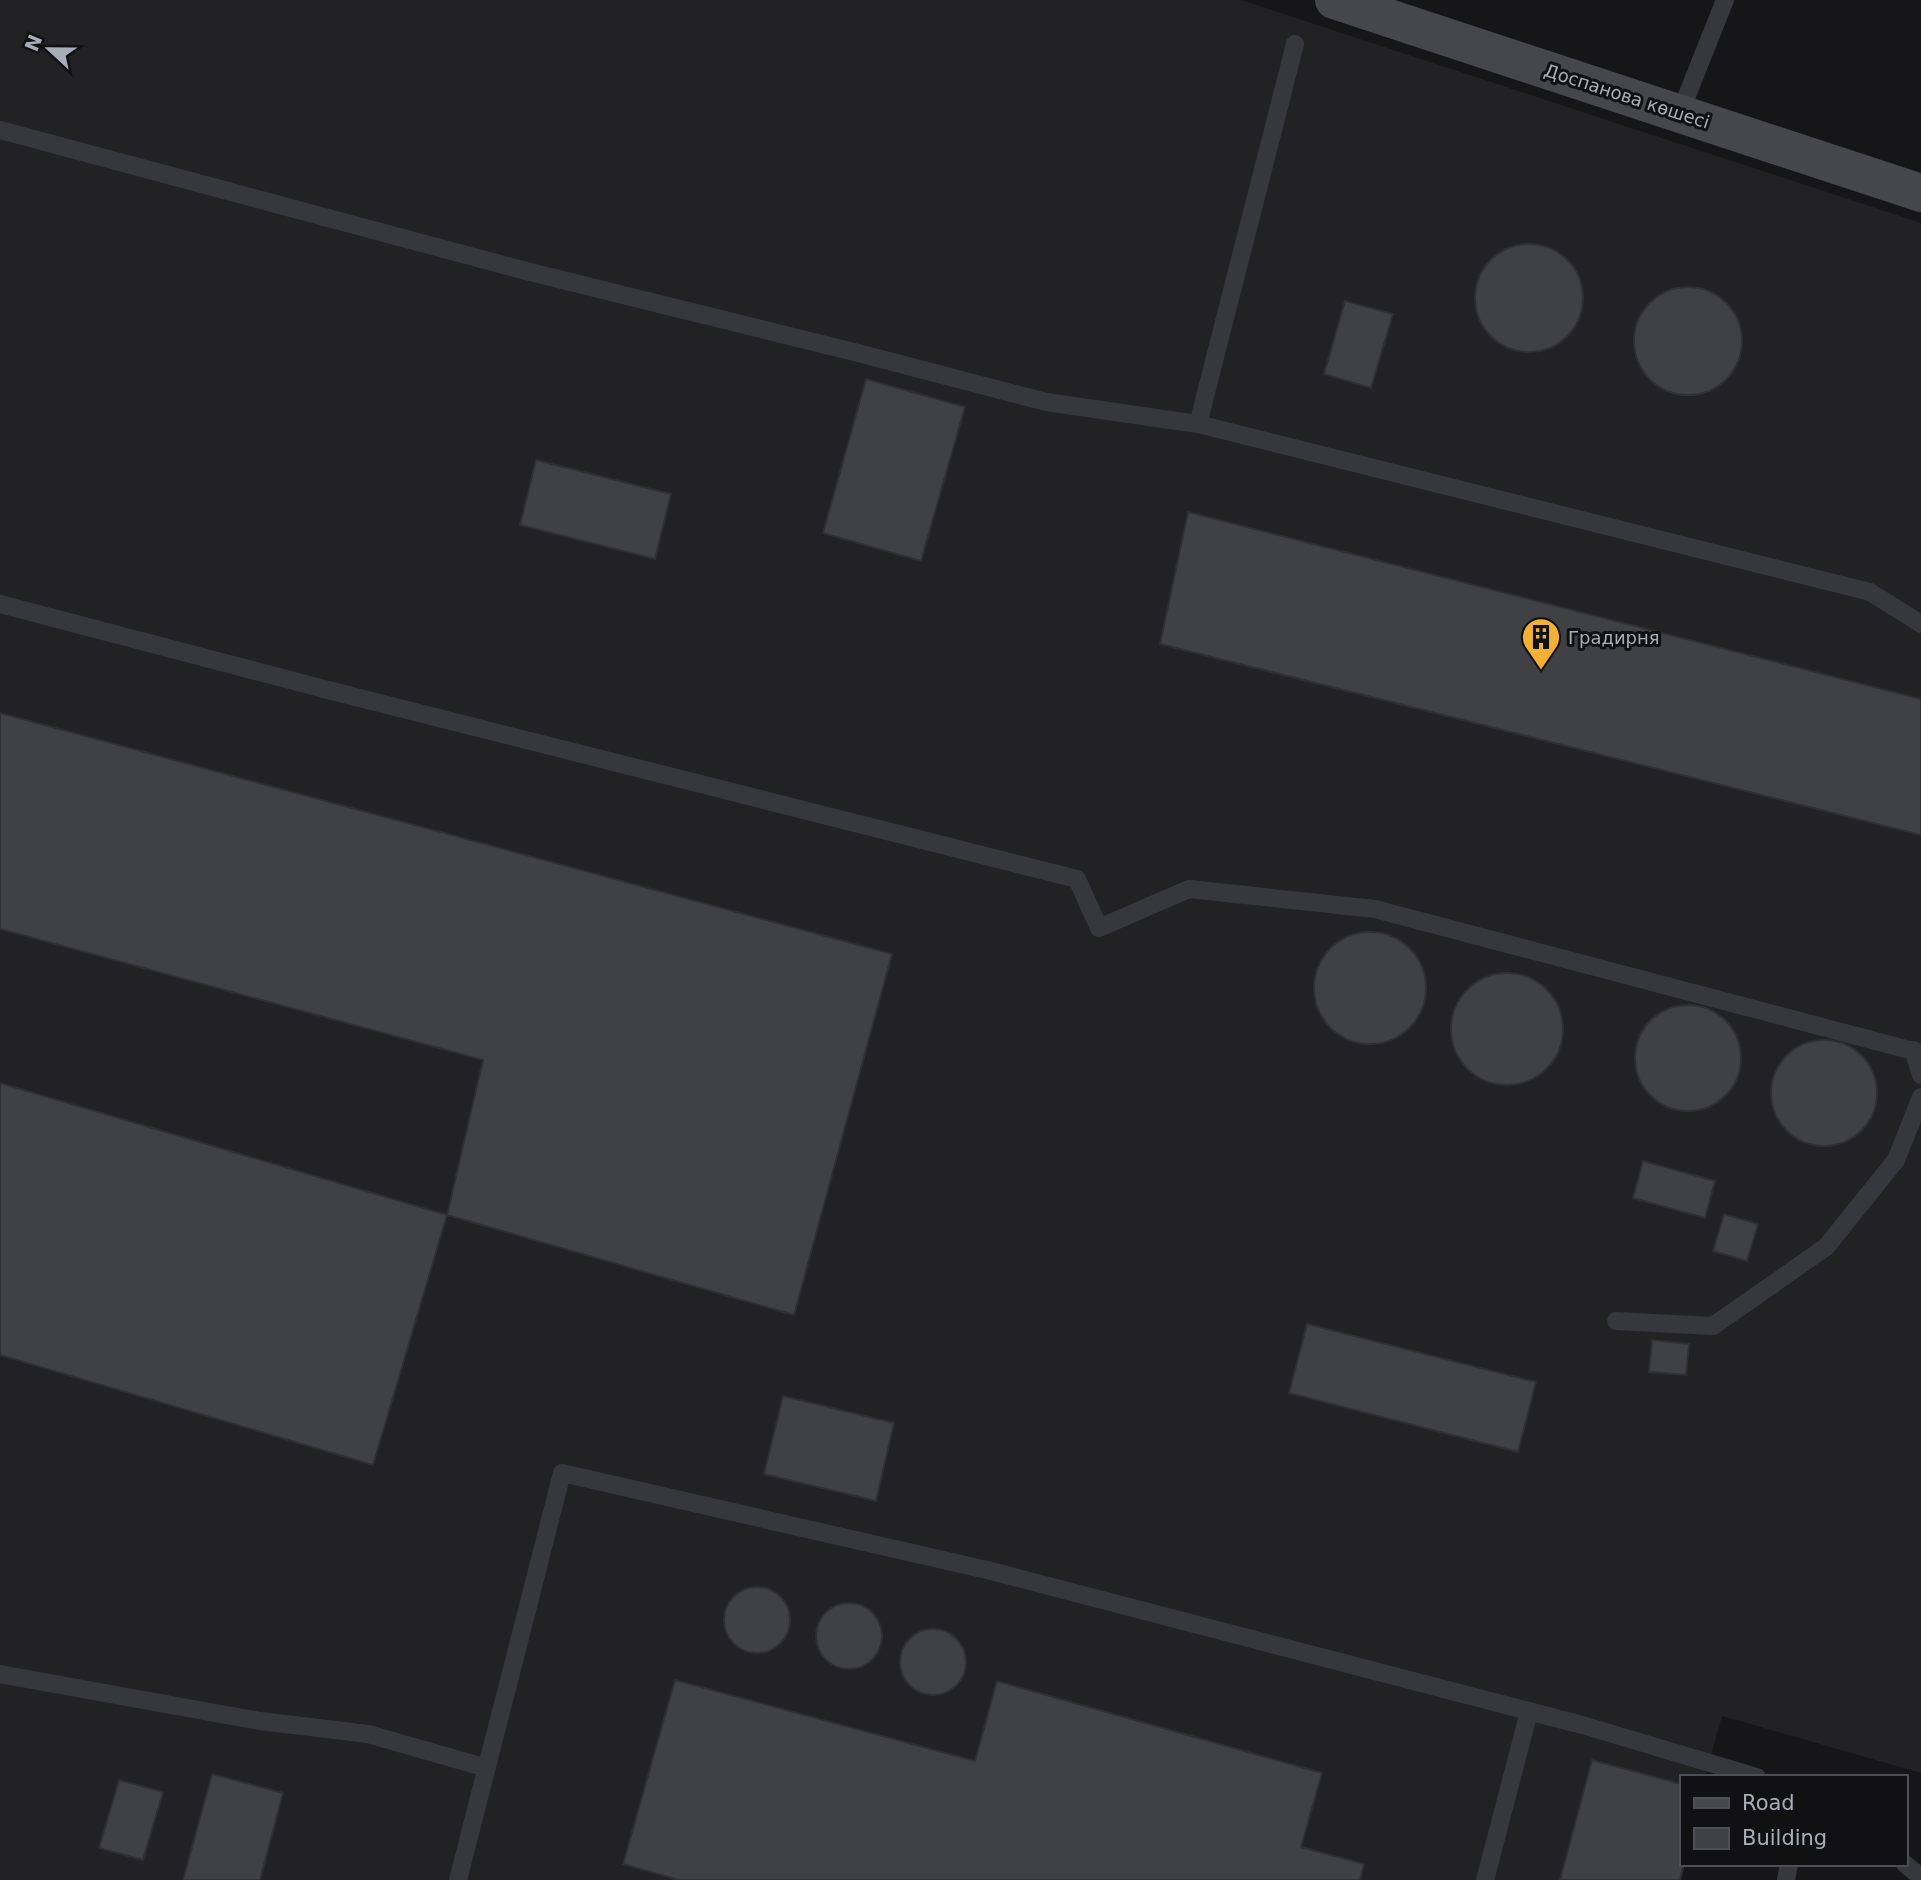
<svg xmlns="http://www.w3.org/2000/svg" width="1921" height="1880" font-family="'DejaVu Sans',sans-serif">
<rect width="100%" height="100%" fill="#161618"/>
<!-- built -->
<path fill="#222225" d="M0,0H1241L1921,223V1773L1722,1716L1705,1777H1681V1861L1676,1880H0Z"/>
<!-- building -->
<path fill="#404145" stroke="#303034" stroke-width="2" d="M1475 298a54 54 0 1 1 108 0a54 54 0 1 1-108 0Z
M1634 341a54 54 0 1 1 108 0a54 54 0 1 1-108 0Z
M1345,301L1393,314L1371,388L1324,374Z
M866,379L965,407L921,561L823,533Z
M536,460L671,494L655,559L520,525Z
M1188,512L1921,699V835L1160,644Z
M0,713L892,954L794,1315L447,1215L483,1060L0,929Z
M1314 988a56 56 0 1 1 112 0a56 56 0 1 1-112 0Z
M1451 1029a56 56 0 1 1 112 0a56 56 0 1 1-112 0Z
M1635 1058a53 53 0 1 1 106 0a53 53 0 1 1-106 0Z
M1771 1093a53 53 0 1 1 106 0a53 53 0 1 1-106 0Z
M0,1083L447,1215L373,1465L0,1355Z
M1643,1161L1715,1181L1705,1218L1633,1198Z
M1724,1214L1758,1224L1747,1261L1713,1251Z
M1307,1324L1536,1382L1518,1452L1289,1393Z
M1652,1340L1689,1344L1686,1375L1649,1372Z
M783,1396L894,1423L876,1501L764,1474Z
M724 1620a33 33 0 1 1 66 0a33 33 0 1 1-66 0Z
M816 1636a33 33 0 1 1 66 0a33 33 0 1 1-66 0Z
M900 1662a33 33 0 1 1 66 0a33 33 0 1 1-66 0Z
M675,1680L975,1761L997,1681L1322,1773L1301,1847L1364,1864L1360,1880H679L623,1864Z
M1592,1760L1681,1784V1864H1684L1680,1880H1560Z
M212,1774L283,1793L260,1880H183Z
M119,1780L163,1792L143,1860L99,1848Z"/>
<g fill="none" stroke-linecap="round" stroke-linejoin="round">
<!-- lane -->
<path stroke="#37383d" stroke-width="18" d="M1295,44L1198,424L1870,592L1921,624
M1680,113L1725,0
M0,130L526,271L862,354L1046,402L1198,424
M0,604L332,691L1077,879L1099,928L1189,889L1375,909L1921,1053
M1913,1050L1921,1075
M1616,1321L1713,1326L1826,1247L1896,1160L1921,1097
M0,1674L260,1721L368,1734L487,1768
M1905,1864L1921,1877
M458,1880L562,1473L987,1570L1586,1726L1757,1777
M1485,1880L1529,1712
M1786,1880L1789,1864"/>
<!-- secondary -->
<path stroke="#45474d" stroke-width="38" d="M1334,0L1921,193"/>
</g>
<!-- icons -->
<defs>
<g id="building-pin" transform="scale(2.0125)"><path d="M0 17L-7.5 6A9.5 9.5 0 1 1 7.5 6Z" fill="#f2b134" stroke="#111113"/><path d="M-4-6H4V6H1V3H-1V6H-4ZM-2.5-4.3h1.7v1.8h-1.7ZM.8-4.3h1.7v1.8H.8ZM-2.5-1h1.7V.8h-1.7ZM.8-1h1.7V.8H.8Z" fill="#111"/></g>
</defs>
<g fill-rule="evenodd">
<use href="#building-pin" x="1541" y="637"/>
</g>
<g text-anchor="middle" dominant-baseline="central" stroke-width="6" stroke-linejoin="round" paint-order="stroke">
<!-- street labels -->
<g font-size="18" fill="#a8adb8" stroke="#111113">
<text transform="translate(1627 96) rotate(18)">Доспанова көшесі</text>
</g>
<!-- poi labels -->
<g font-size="18" fill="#a8adb8" stroke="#111113" text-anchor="start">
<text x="1568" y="637">Градирня</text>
</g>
</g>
<!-- legend -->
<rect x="1680" y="1775" width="228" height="91" fill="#111113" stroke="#4d4f55" stroke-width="2"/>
<rect x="1694" y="1798" width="35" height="10" fill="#45474d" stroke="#4d4f55" stroke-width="2"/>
<text x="1742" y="1810" font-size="21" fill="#a8adb8">Road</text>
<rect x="1694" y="1828" width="35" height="21" fill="#404145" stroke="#4d4f55" stroke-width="2"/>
<text x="1742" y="1845" font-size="21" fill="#a8adb8">Building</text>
<!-- north arrow -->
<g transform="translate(49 49) rotate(292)" stroke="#111113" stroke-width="5" paint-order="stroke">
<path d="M0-5L12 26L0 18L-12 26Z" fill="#a8adb8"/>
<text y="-10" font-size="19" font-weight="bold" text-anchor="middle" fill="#a8adb8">N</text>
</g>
</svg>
